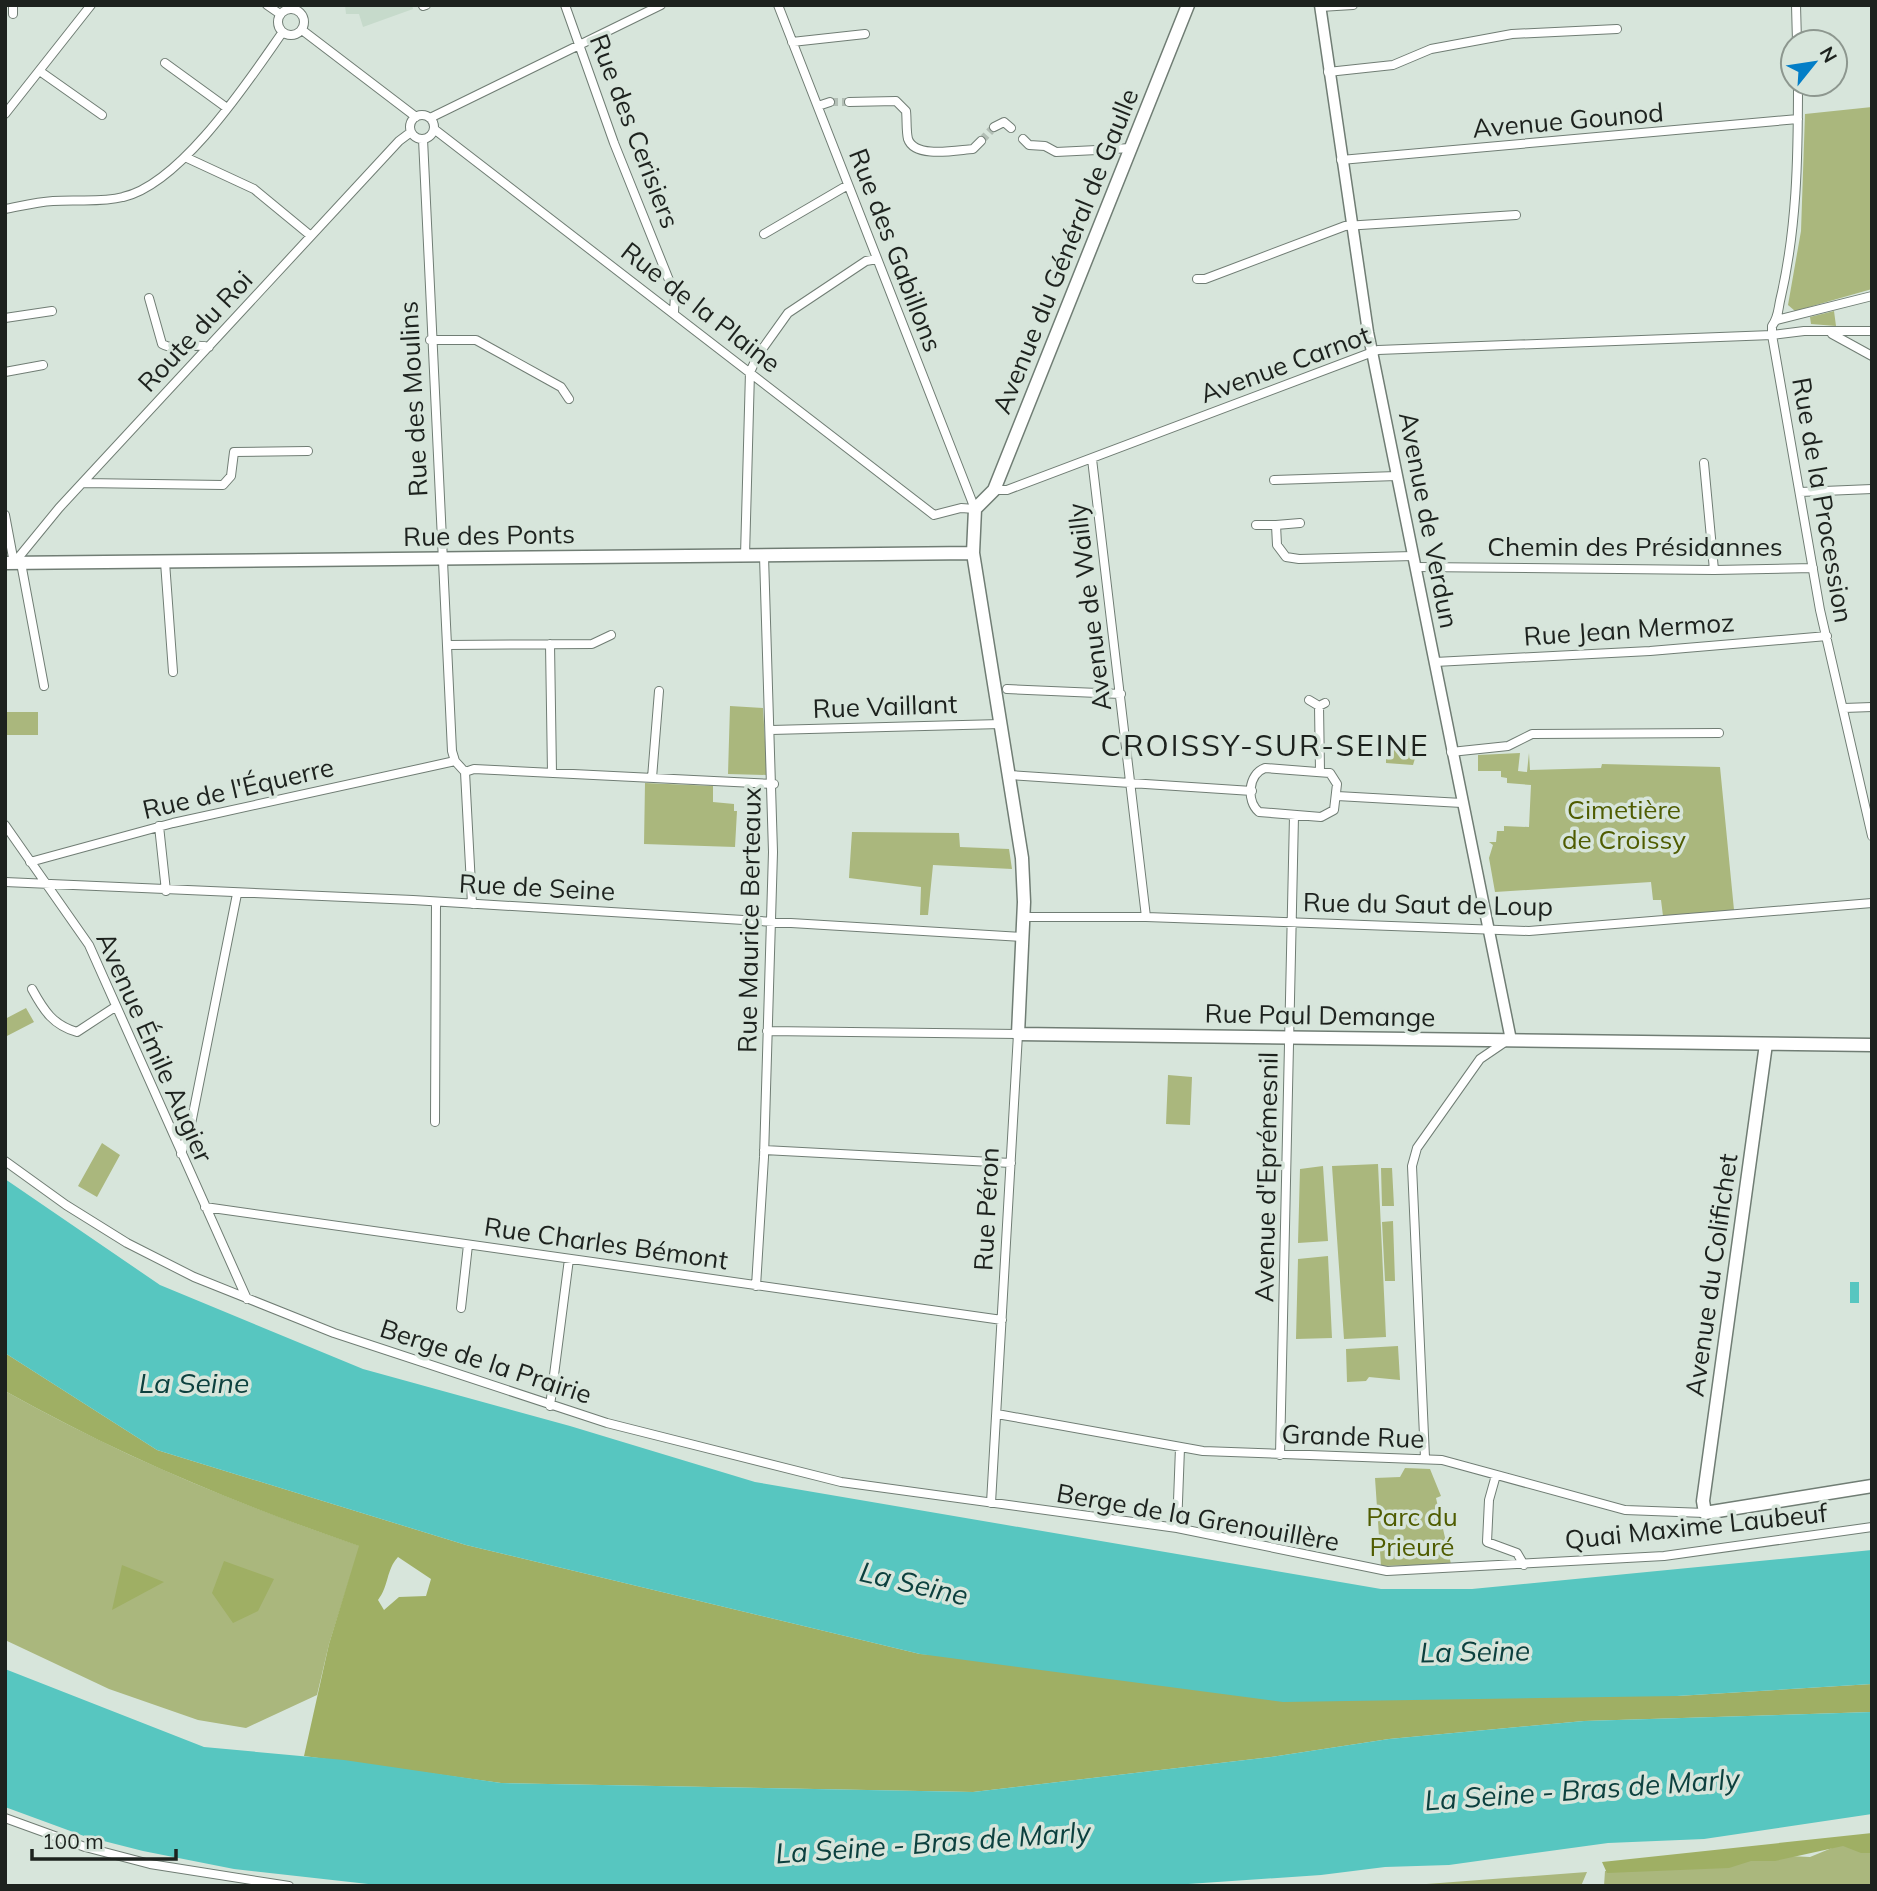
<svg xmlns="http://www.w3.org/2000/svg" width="1877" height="1891" font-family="Mulish,sans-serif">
<rect width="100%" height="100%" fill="#d7e5db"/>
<!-- built -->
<path fill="#c6dacb" d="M345,5H412L413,9L363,27L359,14H346Z"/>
<!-- green -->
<path fill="#aab77d" d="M1872,107V289L1795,311L1788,305L1801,231L1805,114Z
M1834,311L1836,326L1811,324L1810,317Z
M730,706L763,708L767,775L728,774Z
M5,712H38V735H5Z
M1386,740L1412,741L1417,752L1413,765L1386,763Z
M1520,753L1518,771L1527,772L1529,753L1530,770L1601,768L1602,764L1720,767L1734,910L1663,916L1661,900H1653L1651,882L1495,892L1489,858L1493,845L1489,842H1496L1497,831H1504V826L1529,827L1531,785L1507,783V778L1501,777V771H1478V755Z
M645,783L713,786V802L734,804V811H737L735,847L644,844Z
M852,832L959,833L960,847L1009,849L1012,869L933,865L928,915H920L921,887L849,878Z
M26,1008L34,1022L5,1037V1019Z
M1168,1075L1192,1077L1190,1125L1166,1124Z
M102,1143L120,1155L97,1197L78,1186Z
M1378,1164L1386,1337L1344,1339L1332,1166Z
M1323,1166L1328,1241L1298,1243L1300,1169Z
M1381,1168H1392L1394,1206H1382Z
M1393,1221L1395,1281H1385L1382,1222Z
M1328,1256L1332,1338L1296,1339L1298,1259Z
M1398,1346L1400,1380L1369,1377L1366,1381L1347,1382L1346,1349Z
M5,1391C121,1456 234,1503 360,1546L329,1644L317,1695L246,1728L198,1720L109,1689L5,1640Z
M1405,1468L1430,1469L1441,1496L1436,1498L1451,1564L1381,1566L1375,1478L1400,1477Z
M1872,1839V1886H1604L1605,1871L1765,1855L1810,1857L1844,1843Z
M1587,1872L1581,1886H1400Z"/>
<!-- forest -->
<path fill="#9faf64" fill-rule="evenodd" d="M5,1353L157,1450L466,1545L920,1654L1677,1696L1872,1684V1712L1584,1721L1389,1739L1271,1757L973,1792L501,1783L304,1756L329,1644L359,1546C234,1503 121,1456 5,1391ZM398,1557L431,1579L426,1596L399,1597L384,1610L378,1600C389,1586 386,1570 398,1557Z
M224,1561L274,1579L258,1611L233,1623L212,1593Z
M122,1565L164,1582L112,1610Z
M1872,1833V1853H1861L1843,1846L1775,1861H1751L1729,1868L1607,1873L1602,1862Z"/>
<!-- water -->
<path fill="#57c6c0" d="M5,1179L160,1285L363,1369L570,1426L755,1482L1381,1589H1472L1872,1550V1684L1677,1696L1283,1702L920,1654L466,1545L157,1450L5,1353Z
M1850,1282H1859V1303H1850Z
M5,1669L204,1747L344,1760L501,1783L973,1792L1271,1757L1389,1739L1584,1721L1872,1712V1814L1704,1839L1608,1843L1449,1865L1385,1867L1321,1875L1159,1886H386L234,1869L143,1851L84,1836L5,1807Z"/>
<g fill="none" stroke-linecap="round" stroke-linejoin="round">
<!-- minor-tunnel -->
<path stroke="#b2beb5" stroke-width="8" stroke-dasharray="8 4" stroke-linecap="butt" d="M830,102H849
M981,141L994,127"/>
<!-- minor casing -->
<g stroke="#707d74" stroke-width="10">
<path id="minor" d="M267,5L280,14
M565,5L614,143L675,295L674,312
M778,5L975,509
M1796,5L1797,42
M423,6L426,5
M1320,7L1353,5
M278 22a13 13 0 1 1 26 0a13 13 0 1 1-26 0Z
M13,14V5
M302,30L416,117
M792,42L865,34
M165,63L227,108
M41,72L102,115
M1328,72L1393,65L1431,49L1512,34L1617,29
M1798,84C1798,158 1797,229 1780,301C1778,311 1778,318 1772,326V335L1820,610L1872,836
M849,102L896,101L906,111C907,119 906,131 908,139C915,159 957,150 973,149L981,141
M818,106L830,102
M5,114L91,5
M410 127a12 12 0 1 1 24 0a12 12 0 1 1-24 0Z
M430,118L661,5
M994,127L1004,122L1011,128
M434,129L934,515L961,508L975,509
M423,139L452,751L455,761L465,772L472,904
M1023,139L1029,145L1045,146L1056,152L1097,150
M1113,149L1131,148
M185,157L254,189L311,236
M1341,160L1798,119
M5,209C21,206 37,202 53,201C77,199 100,203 123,197C181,184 249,80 282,33
M764,234L848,185
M1197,279H1205L1345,226L1516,215
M149,298L162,344C176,352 193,342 209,347
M5,318L52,311
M1777,320L1872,296
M1832,334L1872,356
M430,340H476L561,387L569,399
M5,372L43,365
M1092,459L1146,917
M1704,463L1714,570
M1274,480L1397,476
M83,483L223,485L231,476L234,452L308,451
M994,490H1007L1378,350L1772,335L1804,331H1872
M1800,492L1872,489
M5,515L14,563
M1256,525H1276L1277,545L1286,557L1299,559L1413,556
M1276,525L1300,523
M745,556L750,372L758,355L788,313L866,261L877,259
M165,562L173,672
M14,563L59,508L399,141L411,132
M21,563L44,686
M1416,567L1714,570L1813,568
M550,644L552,773
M448,645L592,644L611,635
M1435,662L1650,651L1827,636
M1007,689L1121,694
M1309,700L1319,706L1325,703
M1319,706L1320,771
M1844,708L1872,707
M771,730L1001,724
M1451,752L1508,746L1532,734L1719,733
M1265,768L1330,773L1337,784L1334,810L1321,817L1259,812C1246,801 1248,774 1265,768Z
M465,772L474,769L774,784
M1009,775L1252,791
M652,778L659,691
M1337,796L1462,803
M5,825L89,945L247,1299
M159,826L166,891
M30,862L173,823L455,761
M5,882L413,900L1022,937
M1024,917H1146L1529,931L1872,903
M32,989C44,1011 53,1025 77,1032L115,1007
M767,1031L1018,1034L991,1503
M435,1122L436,902
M764,1150L1011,1163
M181,1154L191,1124L237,894
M5,1161L66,1205L127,1243L194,1277L334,1333L607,1423L841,1482L1177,1528L1387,1571L1664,1556L1872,1527
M205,1207L1002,1320
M756,1286L764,1157L773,852L764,556
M461,1308L468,1245
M550,1406L569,1259
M997,1414L1203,1451L1442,1460L1625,1510L1705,1513
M1280,1455L1294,816
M1425,1458L1412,1166L1417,1148L1480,1059L1505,1042
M1496,1475L1489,1500L1487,1542L1517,1553L1524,1565
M1177,1528L1180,1448
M5,1818L85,1847L150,1864L289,1886"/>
</g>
<!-- tertiary casing -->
<g stroke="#707d74" stroke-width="13">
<path id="tertiary" d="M1320,5L1368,332L1511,1040"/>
</g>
<!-- secondary casing -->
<g stroke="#707d74" stroke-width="15">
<path id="secondary" d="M1188,5L994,490L975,509L973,553L1022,858L1024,902L1018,1034L1872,1045
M5,563L973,553
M1766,1044L1703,1501L1705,1513L1872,1486"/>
</g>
<!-- minor -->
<use href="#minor" stroke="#fff" stroke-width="8"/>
<!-- tertiary -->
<use href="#tertiary" stroke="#fff" stroke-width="10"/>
<!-- secondary -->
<use href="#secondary" stroke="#fff" stroke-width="12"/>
</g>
<g text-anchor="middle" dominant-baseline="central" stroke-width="7" stroke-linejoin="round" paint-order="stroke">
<!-- street labels -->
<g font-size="26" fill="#1d221e" stroke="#d7e5db">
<text transform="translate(1568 120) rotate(-5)">Avenue Gounod</text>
<text transform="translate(635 131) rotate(69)">Rue des Cerisiers</text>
<text transform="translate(896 250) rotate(69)">Rue des Gabillons</text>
<text transform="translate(1065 251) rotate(-68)">Avenue du Général de Gaulle</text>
<text transform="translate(701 307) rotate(38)">Rue de la Plaine</text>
<text transform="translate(195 331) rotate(-47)">Route du Roi</text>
<text transform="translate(1285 364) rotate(-20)">Avenue Carnot</text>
<text transform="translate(413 399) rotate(-93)">Rue des Moulins</text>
<text transform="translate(1823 500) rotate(80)">Rue de la Procession</text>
<text transform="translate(1429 520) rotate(79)">Avenue de Verdun</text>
<text transform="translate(489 535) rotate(-1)">Rue des Ponts</text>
<text x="1635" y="546">Chemin des Présidannes</text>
<text transform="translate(1089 607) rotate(-97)">Avenue de Wailly</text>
<text transform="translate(1629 629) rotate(-4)">Rue Jean Mermoz</text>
<text transform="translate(885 706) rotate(-2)">Rue Vaillant</text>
<text transform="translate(238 788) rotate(-13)">Rue de l'Équerre</text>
<text transform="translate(537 887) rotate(3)">Rue de Seine</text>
<text transform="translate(1428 904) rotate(1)">Rue du Saut de Loup</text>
<text transform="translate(749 920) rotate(-89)">Rue Maurice Berteaux</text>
<text transform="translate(1320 1015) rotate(1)">Rue Paul Demange</text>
<text transform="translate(155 1047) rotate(66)">Avenue Émile Augier</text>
<text transform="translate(1266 1177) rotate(-89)">Avenue d'Eprémesnil</text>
<text transform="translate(986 1209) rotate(-87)">Rue Péron</text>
<text transform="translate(606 1243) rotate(8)">Rue Charles Bémont</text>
<text transform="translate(1711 1275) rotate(-82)">Avenue du Colifichet</text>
<text transform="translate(486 1361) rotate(18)">Berge de la Prairie</text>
<text transform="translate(1353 1436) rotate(2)">Grande Rue</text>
<text transform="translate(1198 1517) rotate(10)">Berge de la Grenouillère</text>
<text transform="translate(1696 1526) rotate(-6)">Quai Maxime Laubeuf</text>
</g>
<!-- park labels -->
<g font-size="26" fill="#4f5c01" stroke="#d7e5db">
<text x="1624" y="809">Cimetière<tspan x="1624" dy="30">de Croissy</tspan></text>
<text x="1412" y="1516">Parc du<tspan x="1412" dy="30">Prieuré</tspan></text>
</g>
<!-- water labels -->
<g font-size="28" font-style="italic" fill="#0c403e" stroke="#d7e5db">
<text x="194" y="1382">La Seine</text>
<text transform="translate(914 1583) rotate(13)">La Seine</text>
<text transform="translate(1475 1651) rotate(-1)">La Seine</text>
<text transform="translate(1582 1789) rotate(-4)">La Seine - Bras de Marly</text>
<text transform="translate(933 1842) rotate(-4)">La Seine - Bras de Marly</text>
</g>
<!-- quarter labels -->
<g font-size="30" letter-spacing="2" fill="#1d221e" stroke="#d7e5db">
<text x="1265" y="745">CROISSY-SUR-SEINE</text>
</g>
</g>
<!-- border -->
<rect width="1877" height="1891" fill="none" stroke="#1d221e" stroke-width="14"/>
<!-- north arrow -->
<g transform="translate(1814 63) rotate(60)"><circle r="33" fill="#d7e5db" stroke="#8d978f" stroke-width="2"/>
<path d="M0-5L12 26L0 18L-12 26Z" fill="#037ec7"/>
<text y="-10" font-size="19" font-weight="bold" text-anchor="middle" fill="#1d221e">N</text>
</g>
<!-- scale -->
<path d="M32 1849v10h144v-10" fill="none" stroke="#1d221e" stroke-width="3.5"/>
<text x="42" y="1849" font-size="21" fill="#1d221e" stroke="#d7e5db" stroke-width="5" paint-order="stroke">100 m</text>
</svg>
